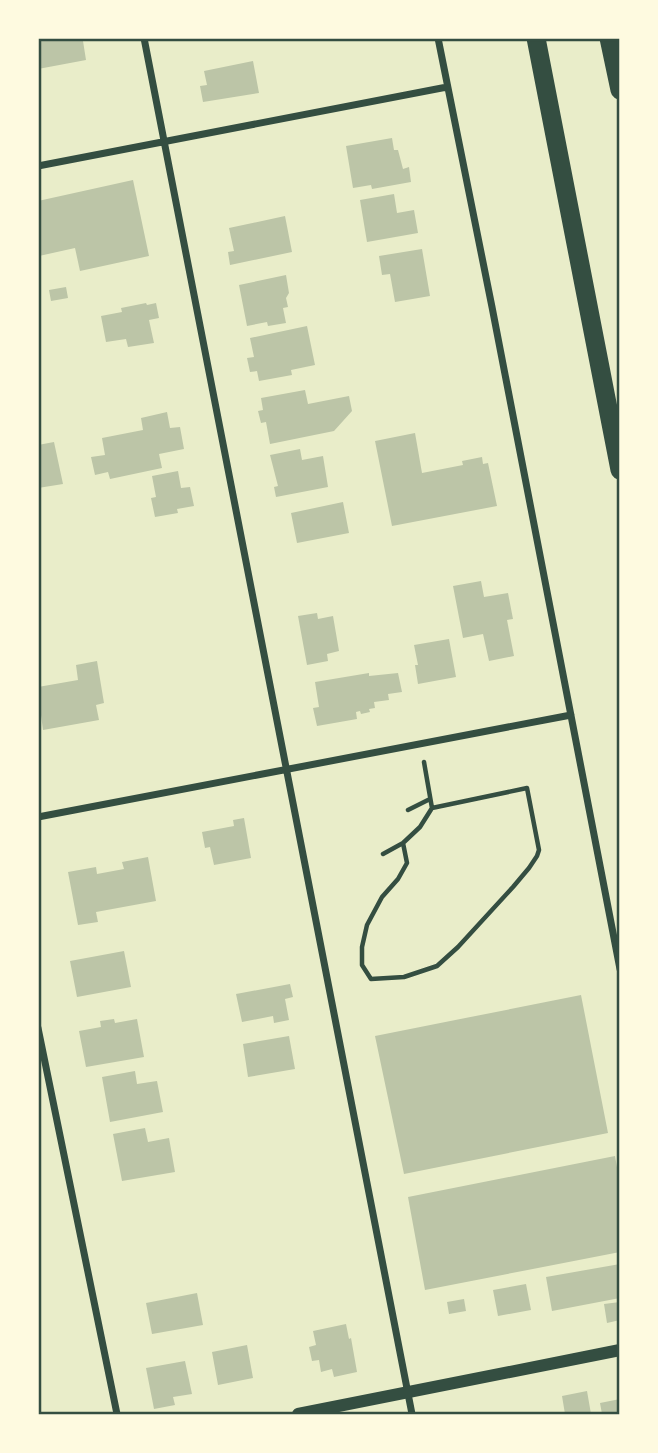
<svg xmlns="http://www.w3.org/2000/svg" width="658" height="1453" font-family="Lato,sans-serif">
<rect width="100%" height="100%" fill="#e9edc9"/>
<!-- building -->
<path fill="#bcc5a7" d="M38,38H89V40L83,41L86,60L38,69Z
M253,61L259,93L203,102L200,86L207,85L204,71Z
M392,138L394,150H398L403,169L409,167L411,182L372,189L371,185L353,188L346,146Z
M133,180L149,256L80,271L75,248L39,256L38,201Z
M394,194L397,213L414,210L418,233L367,242L360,200Z
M285,216L292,252L230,265L228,252L234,251L229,228Z
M422,249L430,296L395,302L390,274L382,275L379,256Z
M286,275L289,293L286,298L288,307L283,308L286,323L268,326L267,322L247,326L239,285Z
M66,287L68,298L51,301L49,290Z
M146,303L147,305L156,303L159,318L149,320L154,343L128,347L126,339L106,342L101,316L122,312L121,308Z
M307,326L315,365L291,370L292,375L259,381L257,371L250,372L247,358L254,357L250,338Z
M305,390L308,404L349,396L352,411L334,431L270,444L266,422L261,423L258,411L263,410L261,398Z
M167,412L170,428L180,427L184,449L159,454L162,468L110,479L108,472L95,475L91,457L105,455L102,438L143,430L141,418Z
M415,433L422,473L463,465L462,461L482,457L483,464L488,463L497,506L392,526L375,441Z
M54,442L63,484L38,488V445Z
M300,449L302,460L323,456L328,487L276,497L274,487L278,486L270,455Z
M178,471L181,488L190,487L194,506L177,509L178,513L155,517L151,498L156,497L152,476Z
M343,502L349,533L297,543L291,513Z
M481,581L484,597L508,593L513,619L507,620L514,656L489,661L483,634L463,638L453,586Z
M317,613L318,619L333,616L339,651L327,654L328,661L307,665L298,616Z
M449,639L456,677L418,684L415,665H418L414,645Z
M97,661L104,703L96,705L99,720L43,730L41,715L38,716V687L78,680L76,665Z
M369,673V676L398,673L402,692L388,694L389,700L374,702L375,708L369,709L370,712L361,714L360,711L356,712L357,719L317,726L313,708L319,707L315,682Z
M244,818L251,858L214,865L210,847L205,848L202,832L234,826L233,820Z
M148,857L156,901L96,912L98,922L78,925L68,872L96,867L97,874L124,869L122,862Z
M124,951L131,987L77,997L70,961Z
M290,984L293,997L285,999L289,1020L274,1023L273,1016L242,1022L236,994Z
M581,995L608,1133L404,1174L375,1036Z
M114,1019L115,1023L137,1019L144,1057L86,1067L79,1031L101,1027L100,1021Z
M289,1036L295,1069L248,1077L243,1044Z
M135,1071L137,1084L157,1081L163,1112L110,1122L102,1077Z
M145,1128L148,1142L169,1138L175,1172L122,1181L113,1134Z
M615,1156L620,1184V1252L425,1290L408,1197Z
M620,1264V1298L552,1311L546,1277Z
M526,1284L531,1310L498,1316L493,1290Z
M197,1293L203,1325L152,1334L146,1303Z
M464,1299L466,1311L449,1314L447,1302Z
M620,1302V1320L607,1323L604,1304Z
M346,1324L349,1339L351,1338L357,1372L334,1377L332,1369L321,1372L319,1360L312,1361L309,1347L316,1345L313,1331Z
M247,1345L253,1378L218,1385L212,1352Z
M185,1361L192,1394L173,1397L175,1405L154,1409L146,1368Z
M587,1391L591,1414H565L562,1396Z
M620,1399V1414H602L600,1403Z"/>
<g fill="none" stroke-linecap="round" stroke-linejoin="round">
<!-- path -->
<path stroke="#344e41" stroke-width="4.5" d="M424,762L432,808L420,827L403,843L407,863L398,879L382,897L367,925L362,947V965L371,979L404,977L437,966L458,947L513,887L529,868L537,856L539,850L527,788L432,808
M408,810L430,799
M383,854L403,843"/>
<!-- minor -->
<path stroke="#344e41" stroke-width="7" d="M144,38L412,1414
M438,38L492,307L620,969
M38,166L447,87
M38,817L571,715
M38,1028L117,1414"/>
<!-- tertiary -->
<path stroke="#344e41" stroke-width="12" d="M298,1414L620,1350"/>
<!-- trunk -->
<path stroke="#344e41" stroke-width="19" d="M536,38L620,470
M609,38L620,90"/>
</g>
<!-- border -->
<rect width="658" height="1453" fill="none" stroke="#fefae0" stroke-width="80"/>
<rect x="40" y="40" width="578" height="1373" fill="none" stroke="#344e41" stroke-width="2.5"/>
</svg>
